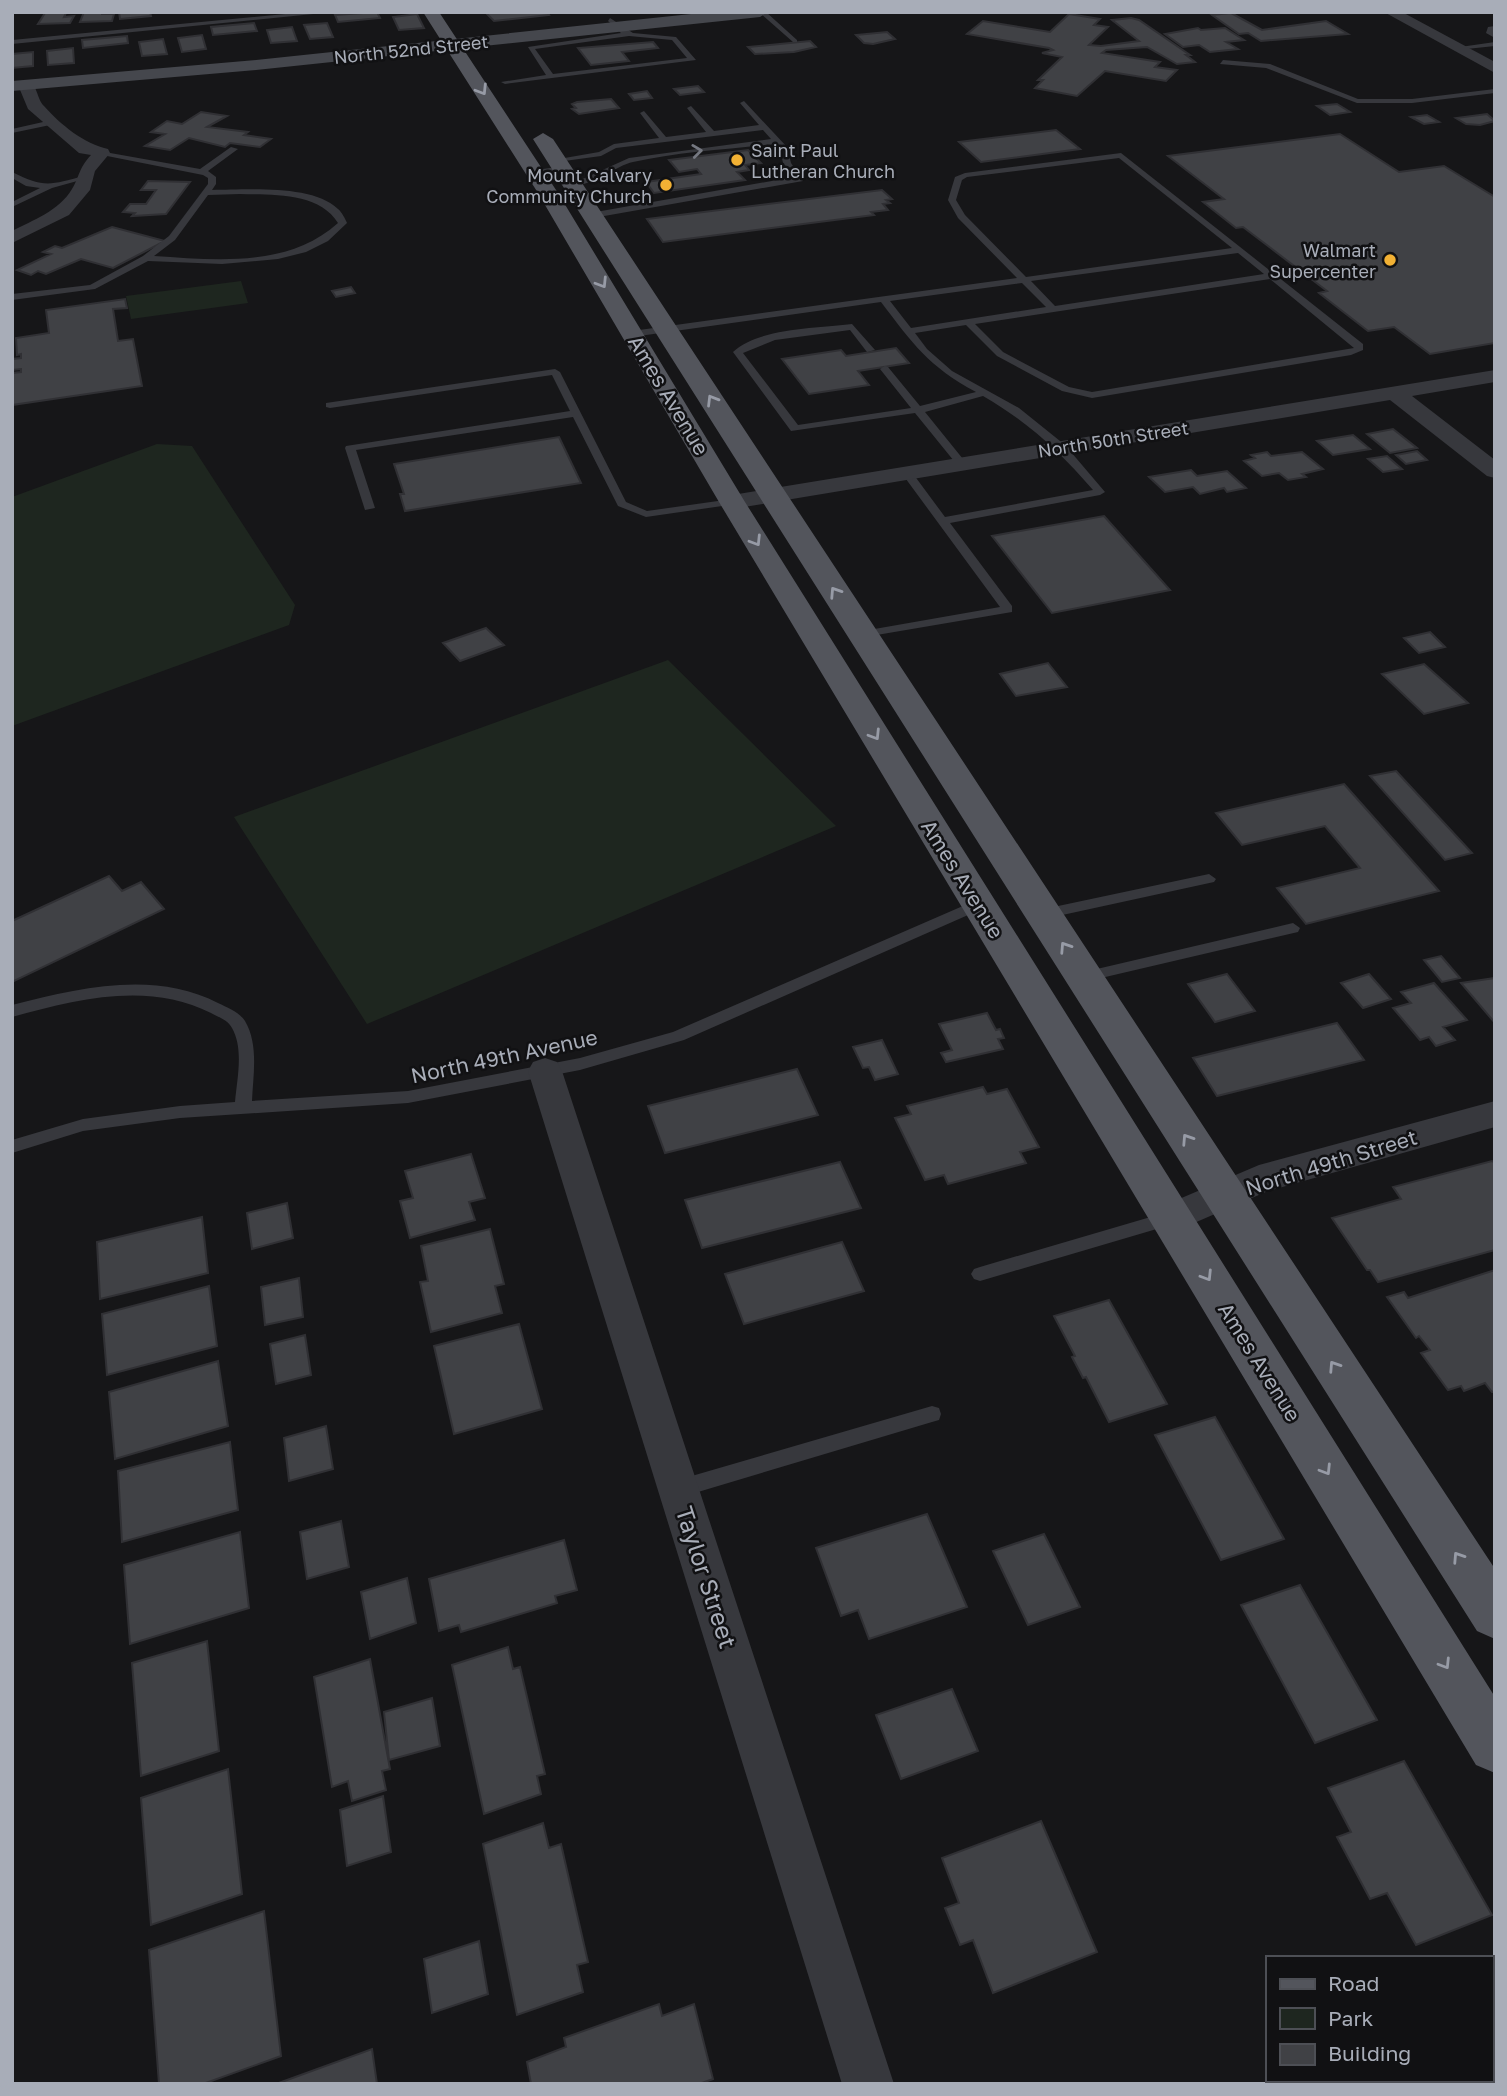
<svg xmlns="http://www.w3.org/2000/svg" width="1507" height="2096" font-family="'Golos Text',sans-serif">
<rect width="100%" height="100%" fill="#161618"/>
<!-- green -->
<path fill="#1e261f" d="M241,281L248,303L131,319L126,296Z
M157,444L192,446L295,605L289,625L12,726V497Z
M668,660L836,826L367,1024L234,817Z"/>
<!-- building -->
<path fill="#404145" stroke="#303034" stroke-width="2" d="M84,12H102V14H114L112,21L80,22Z
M119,12H150L151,16L120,19Z
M377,12L380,18L338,22L335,15Z
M485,12H547L549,15L494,21Z
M45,13H66L64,17L74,16L70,23L38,24Z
M1231,13L1262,30L1326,21L1348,34L1261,41L1248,33L1239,34L1212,15Z
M417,14L424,28L399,30L393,17Z
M1069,14L1100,19L1094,25L1108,27L1089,45L1101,46L1139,41L1112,20L1131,18L1139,20L1190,55H1186L1195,62L1177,64L1147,47L1106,50L1102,53L1160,62L1155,67L1177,70L1166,81L1105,71L1077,96L1035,88L1043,80H1038L1062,57L1042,53L1053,50L1049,48L967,34L983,21L1050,32Z
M254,23L257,31L213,35L211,27Z
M327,23L333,37L310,39L304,25Z
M292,27L297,41L271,43L267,30Z
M1198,28L1201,30L1225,28L1244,40L1226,42L1238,49L1210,52L1199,45L1183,47L1165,34Z
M887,32L895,39L873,44L864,43L856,35Z
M202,35L206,49L182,52L178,38Z
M127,36L128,43L83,48L82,40Z
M163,39L167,54L142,56L139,42Z
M810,41L816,47L794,52L755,54L748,47Z
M653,42L658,48L622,52L629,61L591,65L578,48Z
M73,48L74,63L48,65L47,51Z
M33,52V66L12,68V54Z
M698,86L704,92L680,95L674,89Z
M647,91L652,98L634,100L629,94Z
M611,99L619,108L579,114L572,109L576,108L572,104L577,102Z
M1337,104L1350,112L1330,115L1317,106Z
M201,112L227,116L207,127L248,132L244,135L271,139L260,147L230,143L225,147L189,138L170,150L145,146L165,134L151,132L167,121L182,124Z
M1487,114L1495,121L1480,125L1466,124L1456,118Z
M1427,115L1439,122L1424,124L1411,117Z
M1056,130L1080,149L981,162L959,142Z
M1340,134L1399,172L1444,166L1495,197V343L1430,354L1394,327L1368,331L1319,293L1327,291L1243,227L1236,228L1203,202L1224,199L1168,156Z
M748,150L761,163L745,165L749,170L737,172L745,180L654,193L646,182L701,174L697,169L679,172L669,160Z
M148,181L190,182L166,214L132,216L135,213L123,212L130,204H146L156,190H141Z
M882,190L892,199L886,200L890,203L883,204L888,210L871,212L874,215L663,242L647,219Z
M112,227L165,241L113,268L81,259L46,274L38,271L31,275L17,270L51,254L43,252L55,246L62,248Z
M351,287L355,293L336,297L332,291Z
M125,299L127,308L113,309L118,341L133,339L142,386L12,405V373L21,372V369L12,370V359L21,358V354L17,355L16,338L49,333L46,310Z
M896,348L909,363L858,371L869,385L809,394L782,359L841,350L846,356Z
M1393,429L1417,448L1390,453L1367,434Z
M1353,435L1370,449L1333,455L1317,441Z
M559,437L581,483L405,511L400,494H404L394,464Z
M1417,451L1427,460L1406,464L1396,455Z
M1267,452L1271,456L1302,452L1323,469L1302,474L1306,477L1288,480L1279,473L1262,476L1244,461L1255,458L1251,455Z
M1387,456L1402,469L1383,472L1368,459Z
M1191,470L1197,476L1227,471L1246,488L1227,492L1224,488L1200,494L1193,487L1165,492L1149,477Z
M1104,516L1170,590L1052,613L992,536Z
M486,628L504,645L460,661L443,643Z
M1430,632L1445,647L1419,653L1404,638Z
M1048,663L1067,687L1016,696L1000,674Z
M1424,664L1468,703L1424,714L1382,674Z
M1396,771L1472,853L1445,860L1370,776Z
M1344,784L1439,891L1306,924L1277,888L1360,868L1325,826L1242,845L1216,813Z
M109,876L122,891L141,882L164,909L12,982V921Z
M1441,956L1460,978L1442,982L1424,960Z
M1227,974L1255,1011L1215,1022L1188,984Z
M1369,974L1391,999L1363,1008L1341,983Z
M1495,978V1023L1461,983Z
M1434,983L1467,1020L1443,1027L1455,1040L1436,1046L1429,1037L1420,1040L1393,1008L1411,1003L1401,992Z
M987,1013L996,1030L1000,1029L1004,1038L998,1039L1003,1049L946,1062L941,1053L952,1050L939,1024Z
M1337,1023L1364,1060L1217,1096L1193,1058Z
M882,1040L898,1074L875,1080L869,1067L863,1068L853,1047Z
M797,1069L818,1115L665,1153L648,1106Z
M983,1087L987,1094L1007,1089L1039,1147L1020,1152L1026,1163L948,1184L944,1175L925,1180L895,1118L911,1114L907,1106Z
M471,1154L485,1198L469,1202L475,1220L410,1238L400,1201L413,1198L405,1171Z
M1492,1161L1495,1163V1250L1378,1282L1370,1270H1367L1332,1218L1401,1199L1393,1187Z
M840,1162L861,1208L702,1248L685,1200Z
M287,1203L293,1238L252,1249L247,1213Z
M202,1217L208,1273L100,1299L97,1242Z
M490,1229L504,1284L495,1286L502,1313L431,1332L420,1282L428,1281L421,1246Z
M842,1242L864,1291L744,1324L725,1274Z
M1495,1270V1391L1492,1392L1485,1383L1464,1391L1461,1386L1448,1390L1421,1353L1430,1350L1419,1336L1416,1338L1387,1297L1404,1292L1408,1298Z
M299,1278L303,1317L265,1325L261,1287Z
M209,1286L217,1346L107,1375L102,1314Z
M1109,1300L1167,1404L1109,1422L1086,1377L1083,1378L1072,1357L1075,1356L1054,1316Z
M519,1324L542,1409L454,1434L434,1346Z
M305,1335L311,1375L276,1384L270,1344Z
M218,1361L228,1426L115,1459L109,1392Z
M1215,1417L1284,1539L1221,1560L1155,1435Z
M326,1426L333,1469L289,1481L284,1438Z
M230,1442L238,1510L122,1542L118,1471Z
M927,1514L967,1607L869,1639L858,1610L841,1616L816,1548Z
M341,1521L349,1567L307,1579L300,1532Z
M240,1532L249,1608L130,1644L124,1565Z
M1044,1534L1080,1607L1028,1625L993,1551Z
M564,1540L577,1590L555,1596L557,1603L461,1632L459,1625L439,1631L429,1579Z
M407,1578L416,1623L370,1639L361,1592Z
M1300,1585L1377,1720L1315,1743L1241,1605Z
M207,1641L219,1751L141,1776L132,1663Z
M508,1647L513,1669L520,1667L545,1774L537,1776L541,1794L484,1814L452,1665Z
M370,1659L390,1769L382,1771L386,1790L352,1801L348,1781L332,1787L314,1677Z
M952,1689L978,1751L901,1779L876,1715Z
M432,1698L440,1746L389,1760L384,1712Z
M1404,1761L1492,1915L1416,1945L1387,1893L1370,1899L1337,1837L1351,1832L1328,1788Z
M228,1769L242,1894L151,1925L141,1798Z
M383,1796L391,1852L347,1866L340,1810Z
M1041,1821L1097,1952L993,1993L973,1940L960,1945L945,1908L959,1903L942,1858Z
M543,1823L549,1848L561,1844L588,1962L577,1965L583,1992L517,2015L483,1844Z
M264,1911L281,2056L203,2084H159L149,1950Z
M479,1941L488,1994L432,2013L424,1959Z
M1495,1981V2084H1473L1471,2080H1491V1983Z
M659,2004L662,2016L694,2004L713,2079L699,2084H531L527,2062L566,2047L564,2038Z
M372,2049L377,2084H276Z
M1309,2080H1400L1402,2084H1311Z"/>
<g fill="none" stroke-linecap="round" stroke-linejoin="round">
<!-- lane -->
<path fill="#37383d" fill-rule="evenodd" d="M306,12H333L12,44V40Z
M759,12H766L797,40V42H793Z
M610,18L633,33L676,37L696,60L505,84L501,82L546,75L528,47L621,33L608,21ZM629,36L672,40L687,58L553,74L535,49Z
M1495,26L1493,32L1495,38L1486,33L1488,27Z
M1495,42V46L1457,50L1453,48Z
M1223,60L1270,64L1358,99H1412L1495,89V93L1412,103H1357L1266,68L1220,64Z
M744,101L787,147L791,163L803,181L593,218L590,217V213L794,177L783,163L780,149L775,144C730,149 676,152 633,162C613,166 587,193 567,182L585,178L629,158L771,139L763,130L616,148L601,156L557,162L553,160L599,152L614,144L659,138L640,113L644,111L666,137L706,132L687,108L691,106L714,131L759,125L740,103Z
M52,120L55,124L12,133V129Z
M231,147L238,149L208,171L216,177V184L212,190C246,190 312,184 338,209C342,212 345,219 347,223L328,241L306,252L278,259L222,264L148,261L95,289L12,300V294L90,285L143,256L169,236L208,184V178L203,175L102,155L99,151L200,169ZM240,194C272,195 319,192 338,223C288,268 217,260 154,256L175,240L208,195Z
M1121,153L1363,344V350L1351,355L1092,398L1062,391L997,356L966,325L915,333L927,349L952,371L1019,408L1065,445L1105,492L1100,495L950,523L1012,606V612L859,638V632L863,631L1000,607L903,475V471H911L945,517L1093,490C1059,451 1028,422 983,396L925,412L967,464L962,467L958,466L915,413L791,431L733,352C758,328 819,328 852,324L875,350L867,352L850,330L775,340L743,353L798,425L911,408L880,369L885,366L888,367L920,406L976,392C928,366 913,344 881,302L632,337L627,334L632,331L1017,278L958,218L948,200L955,177L965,173ZM1119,158L1232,248L1026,277L965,215L956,200L962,180L967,177ZM1238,253L1264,274L1055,306L1031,281ZM1270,279L1354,348L1092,392L1069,387L1003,352L975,324ZM1022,283L1046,307L911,328L890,301Z
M565,166L562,170L532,173L528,171Z
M12,172C44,188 50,185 84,176L88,178L52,188L12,207V202L40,188L26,186L12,178Z
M555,369L560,372L626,502L647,511L732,499L738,502L736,504L646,517L618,506L573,417L356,450L375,508L365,510L345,448L346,446L570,411L552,375L330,408L326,407V403Z
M1209,874L1216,879L1214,882L1044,919L1037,914L1044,909Z
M979,899L986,904L984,908L684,1040L580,1070L408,1103L180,1118L83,1131L12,1153V1140L83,1119L180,1106L235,1102C237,1079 244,1049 232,1028C228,1020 218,1017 211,1013C149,981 76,999 12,1017V1005C79,988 154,970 218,1003C228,1008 239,1012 245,1021C259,1045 253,1075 252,1101L408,1091L580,1058L673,1032Z
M1293,923L1300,928L1298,932L1084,982L1076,977L1084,972Z
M1171,1211L1177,1213L1180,1218L1177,1223L980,1281L974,1279L971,1274L974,1269L980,1267Z
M932,1406L939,1408L941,1414L939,1420L932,1422L678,1498L671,1495L668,1489L671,1483L678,1480Z"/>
<!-- street -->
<path fill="#37383d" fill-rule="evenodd" d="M1384,12H1402L1495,62V73Z
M26,80C38,83 36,98 44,106C61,125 83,143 108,149L110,153L95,171L90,190L69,215L12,243V231C33,220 59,211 72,189C80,176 78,169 91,155L79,153L28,109L18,85Z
M1495,370V382L1412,396L1495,460V478L1487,476L1390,400L732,509L724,507L720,502L724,497L732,495Z
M545,1058L557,1062L562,1071L894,2084H842L528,1071L533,1062Z
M1495,1101V1127L1268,1191L1171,1233L1158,1228L1153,1218L1158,1208L1259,1165Z"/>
<!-- secondary -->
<path fill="#45474d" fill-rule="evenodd" d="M710,12H768L760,17L256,70L12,91V81L256,60Z"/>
<!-- primary -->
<path fill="#53555c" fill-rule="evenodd" d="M423,12H439L558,193L745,502L1495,1697V1773L1476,1765L719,502L538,193Z
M543,133L553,139L1495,1569V1639L1477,1631L533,139Z"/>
</g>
<!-- one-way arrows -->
<defs><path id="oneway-chevron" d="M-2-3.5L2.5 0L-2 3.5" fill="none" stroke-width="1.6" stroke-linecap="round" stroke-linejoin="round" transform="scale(1.75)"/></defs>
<g stroke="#979ba6">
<use href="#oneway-chevron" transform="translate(482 90) rotate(58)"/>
<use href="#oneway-chevron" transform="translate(602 283) rotate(58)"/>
<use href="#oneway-chevron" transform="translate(712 400) rotate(-121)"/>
<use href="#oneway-chevron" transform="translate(756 541) rotate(58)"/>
<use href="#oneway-chevron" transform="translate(835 592) rotate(-123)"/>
<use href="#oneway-chevron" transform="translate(875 735) rotate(58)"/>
<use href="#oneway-chevron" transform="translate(1065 947) rotate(-123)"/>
<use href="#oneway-chevron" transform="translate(1187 1139) rotate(-123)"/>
<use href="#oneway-chevron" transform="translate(1207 1276) rotate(58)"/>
<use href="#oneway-chevron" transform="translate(1334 1366) rotate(-123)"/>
<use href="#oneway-chevron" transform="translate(1326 1470) rotate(58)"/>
<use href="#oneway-chevron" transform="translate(1458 1557) rotate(-123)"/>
<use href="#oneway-chevron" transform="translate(1445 1664) rotate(58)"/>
</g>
<use stroke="#757881" href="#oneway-chevron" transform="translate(697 151) rotate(-7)"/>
<!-- markers -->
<g fill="#f2b134" stroke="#111113" stroke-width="2.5">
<circle cx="737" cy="160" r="7"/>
<circle cx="666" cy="185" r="7"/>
<circle cx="1390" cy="260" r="7"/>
</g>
<g text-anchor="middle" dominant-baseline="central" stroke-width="5" stroke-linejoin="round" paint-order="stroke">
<!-- far-street labels -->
<g font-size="18" fill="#a8adb8" stroke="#111113">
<text transform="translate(411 49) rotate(-6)">North 52nd Street</text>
<text transform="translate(1113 439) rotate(-9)">North 50th Street</text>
</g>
<!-- far-poi labels -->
<g font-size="18" fill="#a8adb8" stroke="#111113" text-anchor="end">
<text x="751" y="150" text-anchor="start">Saint Paul<tspan x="751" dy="21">Lutheran Church</tspan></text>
<text x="652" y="175">Mount Calvary<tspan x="652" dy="21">Community Church</tspan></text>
<text x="1376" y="250">Walmart<tspan x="1376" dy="21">Supercenter</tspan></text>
</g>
<!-- street labels -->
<g font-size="21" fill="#a8adb8" stroke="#111113">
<text transform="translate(669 395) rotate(59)">Ames Avenue</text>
<text transform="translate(963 879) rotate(58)">Ames Avenue</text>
<text transform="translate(504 1056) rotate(-12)">North 49th Avenue</text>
<text transform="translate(1331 1162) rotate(-17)">North 49th Street</text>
<text transform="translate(1260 1362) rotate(58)">Ames Avenue</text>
</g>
<!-- near-street labels -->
<g font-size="24" fill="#a8adb8" stroke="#111113">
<text transform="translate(707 1577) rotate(72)">Taylor Street</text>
</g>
</g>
<!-- border -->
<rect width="1507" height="2096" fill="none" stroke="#a8adb8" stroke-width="28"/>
<!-- legend -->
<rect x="1266" y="1956" width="228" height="126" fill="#111113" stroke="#4d4f55" stroke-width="2"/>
<rect x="1280" y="1979" width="35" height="10" fill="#53555c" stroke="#4d4f55" stroke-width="2"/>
<text x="1328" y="1991" font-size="21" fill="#a8adb8">Road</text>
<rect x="1280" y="2008" width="35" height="21" fill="#1e261f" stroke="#4d4f55" stroke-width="2"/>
<text x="1328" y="2026" font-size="21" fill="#a8adb8">Park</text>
<rect x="1280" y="2044" width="35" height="21" fill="#404145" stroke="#4d4f55" stroke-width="2"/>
<text x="1328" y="2061" font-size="21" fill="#a8adb8">Building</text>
</svg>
